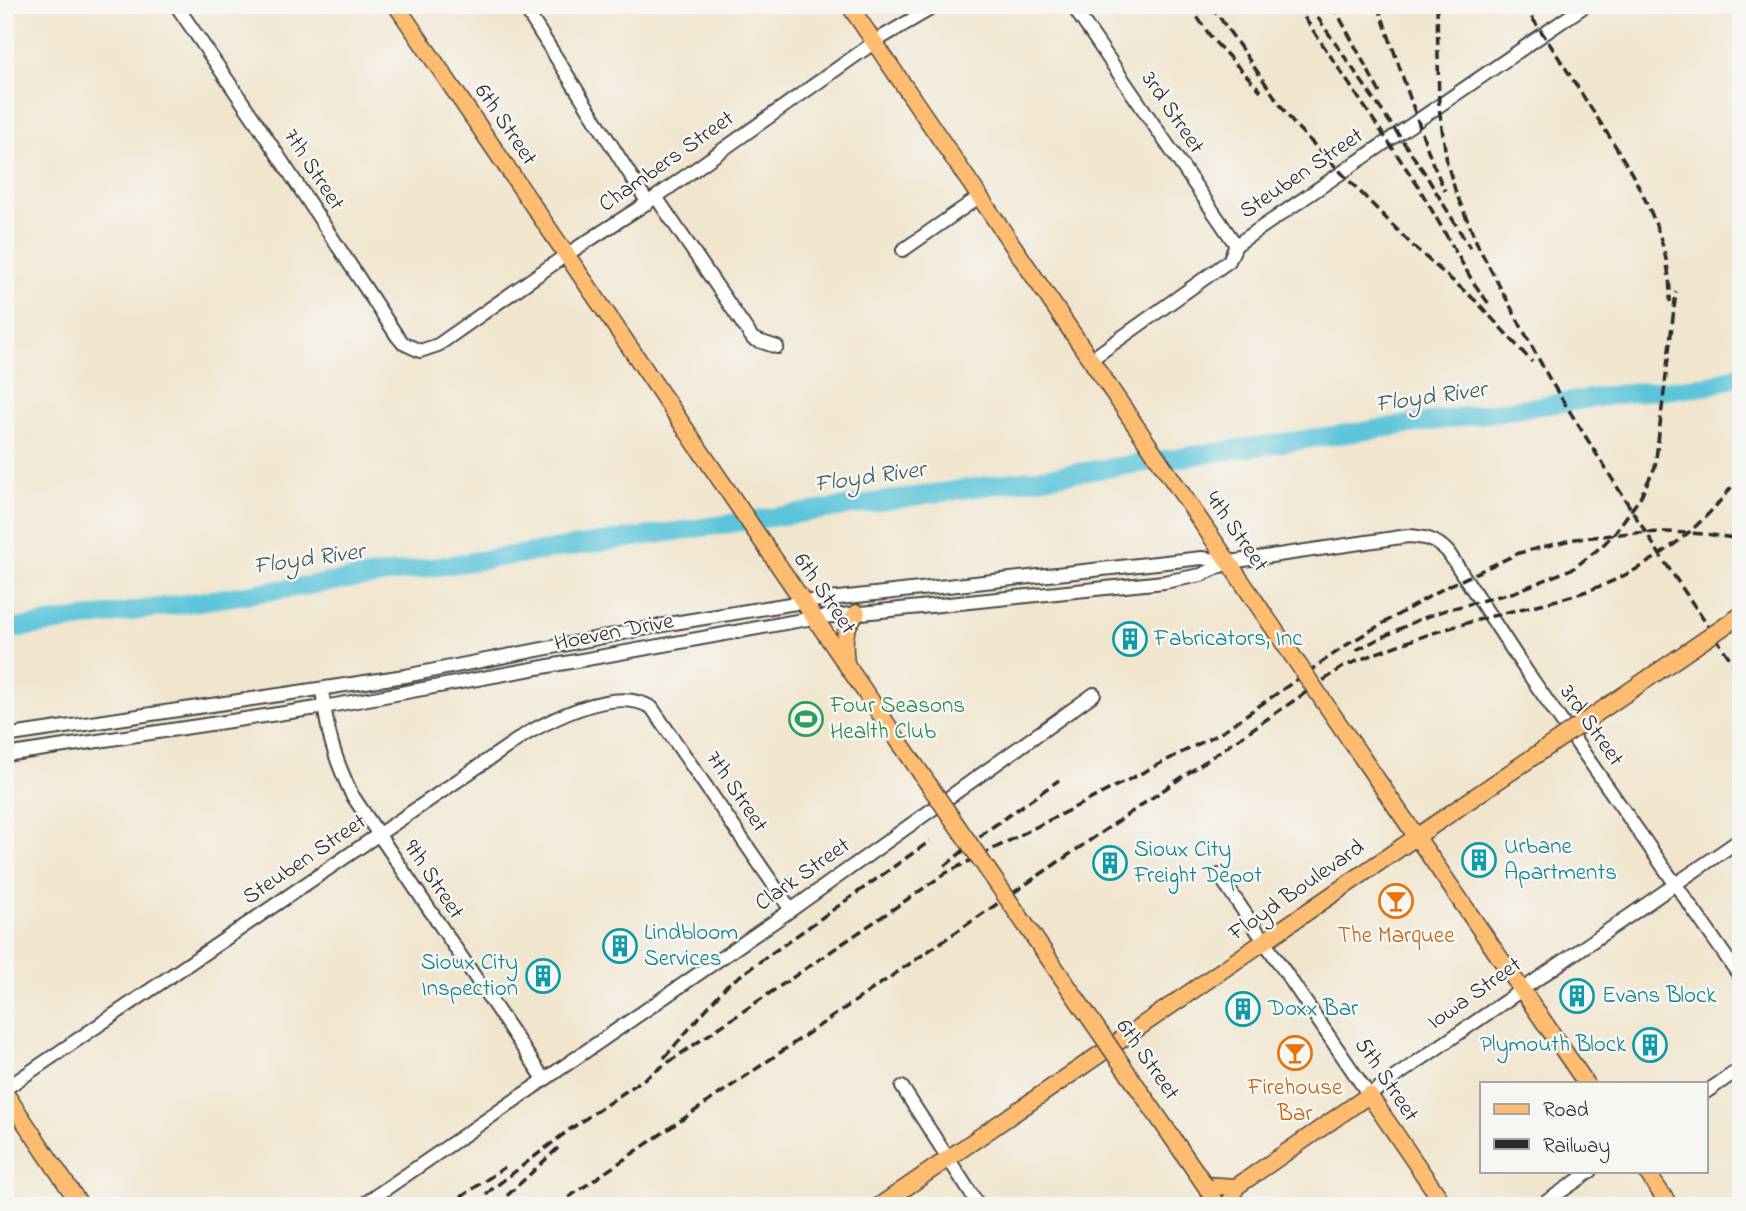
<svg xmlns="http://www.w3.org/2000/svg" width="1746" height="1211" font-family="'Indie Flower',sans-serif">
<rect width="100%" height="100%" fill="#f6f6f2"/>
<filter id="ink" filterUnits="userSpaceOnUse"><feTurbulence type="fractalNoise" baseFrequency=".0143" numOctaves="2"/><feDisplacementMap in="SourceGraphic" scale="14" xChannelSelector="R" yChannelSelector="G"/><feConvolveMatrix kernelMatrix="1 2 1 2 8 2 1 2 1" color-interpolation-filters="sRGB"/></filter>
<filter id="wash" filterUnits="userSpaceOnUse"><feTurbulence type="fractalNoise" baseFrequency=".00686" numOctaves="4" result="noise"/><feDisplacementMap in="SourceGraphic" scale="28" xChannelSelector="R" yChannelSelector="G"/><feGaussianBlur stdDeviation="1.57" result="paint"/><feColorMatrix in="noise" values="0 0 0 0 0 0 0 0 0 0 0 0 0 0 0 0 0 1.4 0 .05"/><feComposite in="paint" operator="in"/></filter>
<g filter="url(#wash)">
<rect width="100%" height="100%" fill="#f1e5ce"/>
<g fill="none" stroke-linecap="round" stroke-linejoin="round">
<!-- river -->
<path stroke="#5dc5da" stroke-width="19" d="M5,630L1224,451L1629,393L1707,386L1741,375"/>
</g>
</g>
<g filter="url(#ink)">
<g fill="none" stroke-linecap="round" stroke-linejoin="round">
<!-- minor casing -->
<g stroke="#494743" stroke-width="16">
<path id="minor" d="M176,5L256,122L397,336L403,343L420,351L438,345L566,255L656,197L879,39L937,5
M523,5L648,203
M1072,5L1236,245
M656,197L753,339L777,347
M903,250L979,197
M1090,360L1229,261L1236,245L1586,5
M322,689C327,732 333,755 352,795L544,1079
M5,736L405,676L674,623L802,602L1202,558L1230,562L1408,536C1425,537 1436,539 1448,552L1525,669L1741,978
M5,755L324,707L813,618L1164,582L1201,575L1229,562
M1219,875L1369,1095L1741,839
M902,1087L979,1206
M5,1089L526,734C558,716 618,686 652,708L791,910
M1706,1092L1741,1068
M361,1206L791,910L1094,694
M1540,1206L1591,1171"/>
</g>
<!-- major casing -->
<g stroke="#494743" stroke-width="19">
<path id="major" d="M396,5L889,727
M849,5L1255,601
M846,664C844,644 842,629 857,613
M1363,759L1586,1083
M5,1093L81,1206
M1646,1171L1670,1206
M1205,1185L1236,1187
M1205,1185L1218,1206
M879,1206L1486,789
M1229,1206L1236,1187L1369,1095L1445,1206"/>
</g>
<!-- minor -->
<use href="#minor" stroke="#fff" stroke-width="12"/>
<!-- major -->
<use href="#major" stroke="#febc70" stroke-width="16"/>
<!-- rail -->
<path stroke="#2b2b2b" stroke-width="3.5" stroke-dasharray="10 5" stroke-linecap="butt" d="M1189,5L1213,40L1261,91
M1211,5L1293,123L1414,247L1477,302L1532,362
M1296,5L1418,186L1473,282L1489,304
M1309,5L1424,172L1470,248
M1333,5L1380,93
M1378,5L1432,162L1445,191
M1437,5L1439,107L1447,163L1456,193L1479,248L1550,380L1660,555L1741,675
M1523,5C1545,36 1565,67 1585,99C1624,159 1672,227 1670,302
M1356,650L1418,620L1446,610L1515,592L1574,568L1602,546L1613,535L1640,498L1655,467L1676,292
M945,866L988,830L1059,780
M664,1058L727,985L930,841
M448,1206L505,1167
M476,1206L491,1190L569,1130L946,873L1220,733L1351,642L1444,588L1519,553L1575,539L1629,533L1667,532L1705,534L1741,539
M496,1206L559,1147
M556,1206L1343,667C1391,646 1439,630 1489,617C1521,608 1555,602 1587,591C1649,570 1704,528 1741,474"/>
<!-- major-bridge casing -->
<g stroke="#494743" stroke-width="19" stroke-linecap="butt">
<path id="major-bridge" d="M1255,601L1363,759
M889,727L1205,1185
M1486,789L1741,615"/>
</g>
<!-- major-bridge -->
<use href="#major-bridge" stroke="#febc70" stroke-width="16"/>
</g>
</g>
<!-- icons -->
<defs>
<g id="building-ring" transform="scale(1.75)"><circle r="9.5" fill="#f6f6f2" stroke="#0f9aa8" stroke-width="1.5"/><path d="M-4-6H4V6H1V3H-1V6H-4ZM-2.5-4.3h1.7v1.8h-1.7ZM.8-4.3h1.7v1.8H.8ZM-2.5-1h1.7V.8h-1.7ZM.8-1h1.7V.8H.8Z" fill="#0f9aa8"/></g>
<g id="stadium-ring" transform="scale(1.75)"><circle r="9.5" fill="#f6f6f2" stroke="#2e9e5b" stroke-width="1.5"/><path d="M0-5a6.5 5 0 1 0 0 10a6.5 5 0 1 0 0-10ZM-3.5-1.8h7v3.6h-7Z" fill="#2e9e5b"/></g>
<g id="bar-ring" transform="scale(1.75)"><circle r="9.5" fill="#f6f6f2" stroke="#e8710a" stroke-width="1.5"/><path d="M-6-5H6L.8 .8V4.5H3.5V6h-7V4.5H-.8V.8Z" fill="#e8710a"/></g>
</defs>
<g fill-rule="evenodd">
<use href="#building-ring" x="1130" y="639"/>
<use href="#stadium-ring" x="806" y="719"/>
<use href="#building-ring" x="1479" y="860"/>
<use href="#building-ring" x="1110" y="863"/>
<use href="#bar-ring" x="1396" y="901"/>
<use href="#building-ring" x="620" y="946"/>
<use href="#building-ring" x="543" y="976"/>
<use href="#building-ring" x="1577" y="996"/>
<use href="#building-ring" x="1243" y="1009"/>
<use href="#building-ring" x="1650" y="1045"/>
<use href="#bar-ring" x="1295" y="1053"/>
</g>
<g text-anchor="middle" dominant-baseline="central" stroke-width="5" stroke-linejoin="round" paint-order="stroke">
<!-- street labels -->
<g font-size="23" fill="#2b2b2b" stroke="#f6f6f2">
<text transform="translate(1172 113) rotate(56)">3rd Street</text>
<text transform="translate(505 125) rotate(56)">6th Street</text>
<text transform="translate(667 162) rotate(-35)">Chambers Street</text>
<text transform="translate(313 170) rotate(57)">7th Street</text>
<text transform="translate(1302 174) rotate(-34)">Steuben Street</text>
<text transform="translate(1236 532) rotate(55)">4th Street</text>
<text transform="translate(824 594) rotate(56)">6th Street</text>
<text transform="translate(614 633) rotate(-11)">Hoeven Drive</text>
<text transform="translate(1591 726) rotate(55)">3rd Street</text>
<text transform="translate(736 792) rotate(56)">7th Street</text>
<text transform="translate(305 860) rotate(-34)">Steuben Street</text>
<text transform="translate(803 875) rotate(-35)">Clark Street</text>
<text transform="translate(433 880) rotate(56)">9th Street</text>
<text transform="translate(1297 891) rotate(-35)">Floyd Boulevard</text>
<text transform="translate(1475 994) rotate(-35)">Iowa Street</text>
<text transform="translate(1147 1060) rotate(55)">6th Street</text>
<text transform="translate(1386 1080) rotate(56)">5th Street</text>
</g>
<!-- culture labels -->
<g font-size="23" fill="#0d838f" stroke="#f6f6f2" text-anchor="start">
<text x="1154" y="639">Fabricators, Inc</text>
<text x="1504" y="847">Urbane<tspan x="1504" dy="26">Apartments</tspan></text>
<text x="1134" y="850">Sioux City<tspan x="1134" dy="26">Freight Depot</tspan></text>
<text x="644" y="933">Lindbloom<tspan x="644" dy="26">Services</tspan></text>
<text x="518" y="963" text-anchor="end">Sioux City<tspan x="518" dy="26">Inspection</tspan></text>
<text x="1602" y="996">Evans Block</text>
<text x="1268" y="1009">Doxx Bar</text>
<text x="1626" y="1045" text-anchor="end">Plymouth Block</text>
</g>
<!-- leisure labels -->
<g font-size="23" fill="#27864d" stroke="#f6f6f2" text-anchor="start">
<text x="830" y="706">Four Seasons<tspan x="830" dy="26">Health Club</tspan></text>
</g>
<!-- food labels -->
<g font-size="23" fill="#c56008" stroke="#f6f6f2">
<text x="1396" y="936">The Marquee</text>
<text x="1295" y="1088">Firehouse<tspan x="1295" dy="26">Bar</tspan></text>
</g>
<!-- water labels -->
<g font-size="24" font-style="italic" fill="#3a5960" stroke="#f6f6f2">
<text transform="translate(1431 398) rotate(-8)">Floyd River</text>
<text transform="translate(870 478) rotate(-8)">Floyd River</text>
<text transform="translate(309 560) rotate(-8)">Floyd River</text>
</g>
</g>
<!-- margin -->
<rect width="1746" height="1211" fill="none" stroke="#f6f6f2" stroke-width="28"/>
<!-- legend -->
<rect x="1480" y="1082" width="228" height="91" fill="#f6f6f2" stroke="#a5a5a2" stroke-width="2"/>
<rect x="1494" y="1104" width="35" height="10" fill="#febc70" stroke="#a5a5a2" stroke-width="2"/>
<text x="1543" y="1116" font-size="21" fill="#2b2b2b">Road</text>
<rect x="1494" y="1139" width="35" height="10" fill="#2b2b2b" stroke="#a5a5a2" stroke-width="2"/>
<text x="1543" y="1152" font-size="21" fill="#2b2b2b">Railway</text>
</svg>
